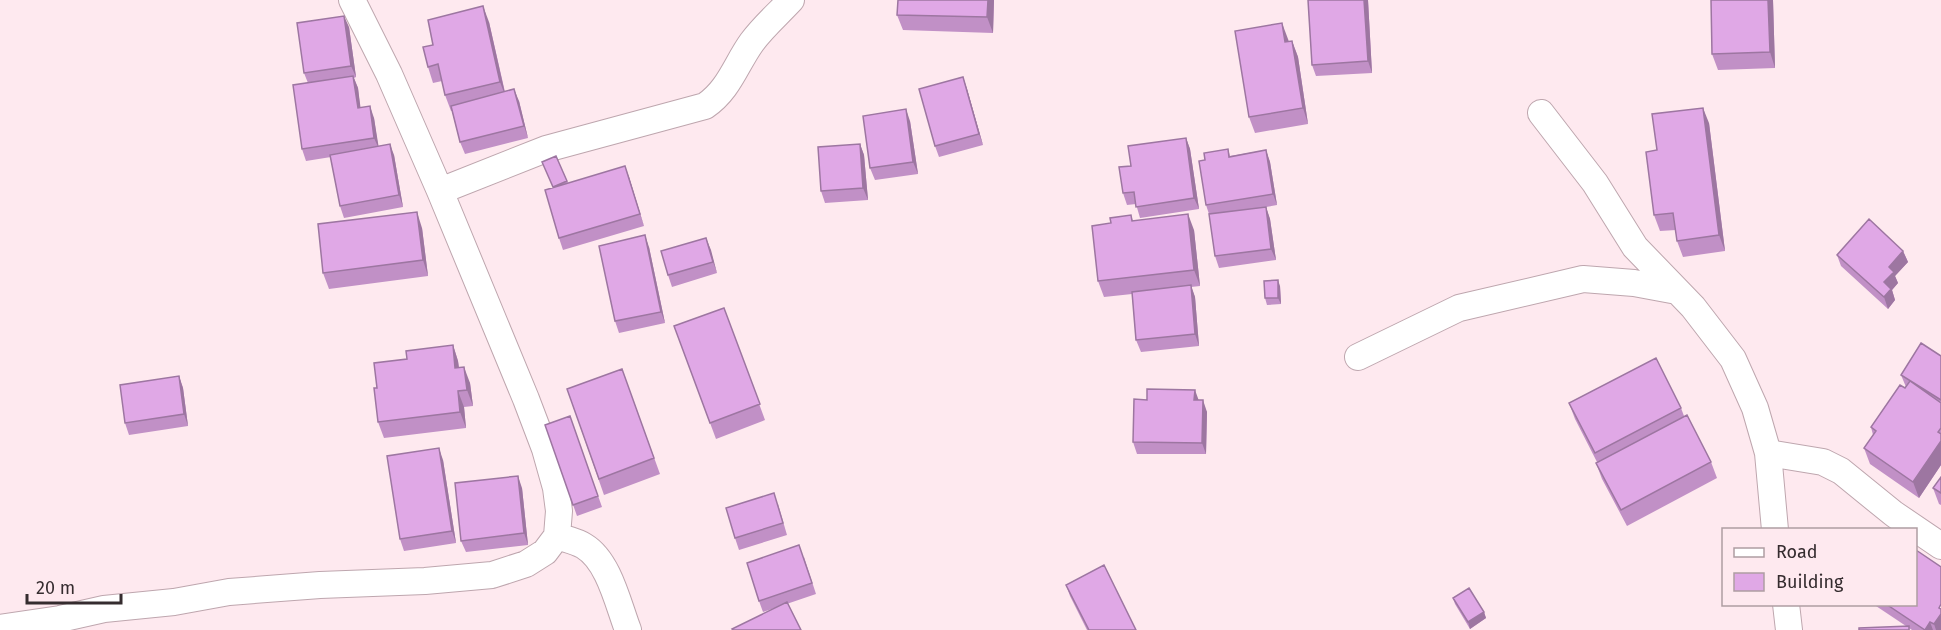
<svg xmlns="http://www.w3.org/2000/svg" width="1941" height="630" font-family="'Fira Sans',sans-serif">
<rect width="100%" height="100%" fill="#fee9ef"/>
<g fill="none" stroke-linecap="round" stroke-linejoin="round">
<!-- minor casing -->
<g stroke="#bea6ae" stroke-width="28">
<path id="minor" d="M1541,113L1595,183L1635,247L1693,307L1733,359L1755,408L1768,453L1775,530
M440,191L546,149L705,106C729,90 736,64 752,42C763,27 778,14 791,0
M1358,357L1459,308L1583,279L1634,283L1677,291
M1768,453L1823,462L1841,471L1894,514L1941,546
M557,536C565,539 576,541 584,546C609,561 618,604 628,630
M1786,604L1789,630
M0,628L60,619L104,609L174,602L229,592L320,585L425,581L492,575L526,564L545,552L557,536L559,511L556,488L545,449L526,399L440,191L389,74L352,0"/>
</g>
<!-- minor -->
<use href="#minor" stroke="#fff" stroke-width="26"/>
</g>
<!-- wall -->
<path fill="#c190c6" d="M898,0H994L993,33L903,30L897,15Z
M1308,0H1368L1372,73L1316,76L1312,65Z
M1711,0H1773L1775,68L1718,70L1712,54Z
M489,22L505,92L519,101L528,138L465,154L460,142L452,111H451L445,95L442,81L433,83L428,67L433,45Z
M349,27L356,77L354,78L358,88L360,107L374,118L378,146L394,155L403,207L344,218L340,206L331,157L306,161L302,149L308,83L304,73Z
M1288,39L1289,42L1292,41L1298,57L1308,124L1255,133L1249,117Z
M963,77L967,89L983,145L939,157L935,146Z
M910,121L918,174L875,180L870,168Z
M1709,123L1725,251L1683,257L1677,241L1676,230L1660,231L1654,215Z
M1186,138L1190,149L1199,209L1140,218L1136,204L1127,205L1123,193Z
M860,144L864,155L868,200L825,203L821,191Z
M1228,149L1230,156L1266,150L1270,162L1277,205L1266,207L1270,219L1276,260L1219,268L1215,256L1209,214L1206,205L1205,160Z
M556,156L568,183L629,177L644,226L563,250L559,238L553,187Z
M1131,215L1133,221L1194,230L1200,286L1191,287L1195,297L1199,346L1141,352L1136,340L1132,294L1104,297L1098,281L1111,223Z
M422,228L428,276L329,289L323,273Z
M706,238L717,273L672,287L668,275Z
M649,247L665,323L619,333L615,321Z
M1903,251L1908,262L1895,276L1898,283L1892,290L1895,300L1888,309L1841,266L1837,255Z
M1280,286L1281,304L1267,305L1265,298Z
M724,308L765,420L716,439L674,326Z
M453,345L458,361L459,368L470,383L473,406L464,407L466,428L384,438L378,422L377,388L407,359Z
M1941,356V465L1919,498L1870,464L1864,448L1873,435L1871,427L1906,387L1901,375Z
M622,369L660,474L604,495L567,389Z
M179,376L183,388L188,426L129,435L125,423Z
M1147,400H1198L1207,412L1206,454H1137L1133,442Z
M1569,403L1681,408L1684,416L1711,462L1717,478L1627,526L1602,479L1596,463L1597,462L1575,419Z
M570,416L602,507L577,516L545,425Z
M443,460L456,543L404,551L400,539Z
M1941,477V505L1939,504L1933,488Z
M522,488L528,545L466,552L461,541Z
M778,504L787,535L739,550L735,538Z
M804,557L816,594L763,612L759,601Z
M1066,585L1136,630H1087L1070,596Z
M1453,598L1484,612L1486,618L1470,629L1455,604Z
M1873,604H1916L1941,630H1912L1909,628L1910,630L1906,626Z"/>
<!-- shaded-wall -->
<path fill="#9d76a1" d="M988,0H994L993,33L987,17Z
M1364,0H1368L1372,73L1368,61Z
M1768,0H1773L1775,68L1770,52Z
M483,6L489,22L506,98L500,82Z
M344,16L349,27L356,77L351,66Z
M1282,23L1288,39L1291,58L1285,42Z
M1292,41L1298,57L1308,124L1303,108Z
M353,76L358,88L362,119L358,108Z
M963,77L967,89L983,145L979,134Z
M514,89L519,101L528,138L524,126Z
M370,106L374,118L379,149L374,138Z
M1703,108L1709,123L1725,251L1719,235Z
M906,109L910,121L918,174L913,162Z
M1186,138L1190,149L1199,209L1194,198Z
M390,144L394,155L403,207L399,195Z
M860,144L864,155L868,200L863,188Z
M1266,150L1270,162L1277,205L1273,194Z
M625,166L629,177L644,226L640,214Z
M1266,207L1270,219L1276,260L1271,249Z
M417,212L422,228L428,276L423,260Z
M1188,214L1194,230L1200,286L1194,270Z
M645,235L649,247L665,323L661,312Z
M706,238L711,250L717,273L713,262Z
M1903,251L1908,262L1895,276L1898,283L1892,290L1895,300L1888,309L1884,297V282L1889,267Z
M1278,280L1280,286L1281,304L1278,298Z
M1191,285L1195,297L1199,346L1195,334Z
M453,345L458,361L461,384L455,368Z
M464,367L470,383L473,406L467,390Z
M179,376L183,388L188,426L184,414Z
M1195,390L1199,401L1194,400Z
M458,391L464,407L466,428L460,412Z
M1203,400L1207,412L1206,454L1202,443Z
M1941,441V465L1919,498L1913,482Z
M439,448L443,460L456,543L452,531Z
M518,476L522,488L528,545L524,533Z
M1484,612L1486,618L1470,629L1468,622Z
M1941,614V630H1936L1934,624Z
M1930,622L1933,630H1925Z"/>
<!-- building -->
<path fill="#e0a8e6" stroke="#9d76a1" stroke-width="1.5" d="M898,0H988L987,17L897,15Z
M1308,0H1364L1368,61L1312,65Z
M1711,0H1768L1770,52L1712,54Z
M483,6L500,82L445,95L438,64L428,67L423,47L433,45L428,20Z
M344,16L351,66L304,73L297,23Z
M1282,23L1285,42L1292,41L1303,108L1249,117L1235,31Z
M353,76L358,108L370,106L374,138L302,149L293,85Z
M963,77L979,134L935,146L919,89Z
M514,89L524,126L460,142L451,106Z
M1703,108L1719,235L1677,241L1673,213L1654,215L1646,152L1657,150L1652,114Z
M906,109L913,162L870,168L863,116Z
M1186,138L1194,198L1136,207L1134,192L1123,193L1119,167L1131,166L1128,146Z
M390,144L399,195L340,206L330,155Z
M860,144L863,188L821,191L818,147Z
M1228,149L1229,157L1266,150L1273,194L1206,205L1199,161L1205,160L1204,153Z
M556,156L567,181L553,187L542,162Z
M625,166L640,214L559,238L545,190Z
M1266,207L1271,249L1215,256L1209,214Z
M417,212L423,260L323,273L318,224Z
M1188,214L1194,270L1098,281L1092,226L1111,223L1110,218L1131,215L1132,221Z
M1869,219L1903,251L1889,267L1894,272L1884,282L1891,289L1884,297L1837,255Z
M645,235L661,312L615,321L599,246Z
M706,238L713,262L668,275L661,251Z
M1278,280V298H1265L1264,281Z
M1191,285L1195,334L1136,340L1132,292Z
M724,308L760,404L710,423L674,326Z
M1921,343L1941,356V400L1901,375Z
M453,345L455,368L464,367L467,390L458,391L460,412L378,422L374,388H377L374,363L407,359L406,351Z
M1656,358L1681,408L1595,453L1569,403Z
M622,369L654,458L599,479L567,389Z
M179,376L184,414L125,423L120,385Z
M1910,381L1941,403V428L1938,432L1941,434V441L1913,482L1864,448L1876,431L1871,427L1900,385L1905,388Z
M1147,389L1195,390L1194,400H1203L1202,443L1133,442L1134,399L1147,400Z
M1687,415L1711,462L1621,510L1596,463Z
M570,416L598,496L573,505L545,425Z
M439,448L452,531L400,539L387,456Z
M518,476L524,533L461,541L455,483Z
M1941,477V493L1933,488Z
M774,493L783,523L735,538L726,508Z
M799,545L812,583L759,601L747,563Z
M1916,550L1941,567V604L1939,608L1941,609V614L1934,624L1930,622L1925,630L1886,604H1916Z
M1104,565L1136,630H1089L1066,585Z
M1469,588L1484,612L1468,622L1453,598Z
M787,602L801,630H733L732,629Z
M1909,626V630H1859V628Z"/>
<!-- legend -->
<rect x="1722" y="528" width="195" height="78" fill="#fee9ef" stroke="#ae9da2" stroke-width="1.5"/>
<rect x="1734" y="548" width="30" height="9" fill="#ffffff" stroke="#ae9da2" stroke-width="1.5"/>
<text x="1776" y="558" font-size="18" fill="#352c2f">Road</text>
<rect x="1734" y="573" width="30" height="18" fill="#e0a8e6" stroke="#ae9da2" stroke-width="1.5"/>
<text x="1776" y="588" font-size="18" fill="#352c2f">Building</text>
<!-- scale -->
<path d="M27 594v9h94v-9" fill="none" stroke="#352c2f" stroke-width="3"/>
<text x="36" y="594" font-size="18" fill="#352c2f" stroke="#fee9ef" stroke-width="4.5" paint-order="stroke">20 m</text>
</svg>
